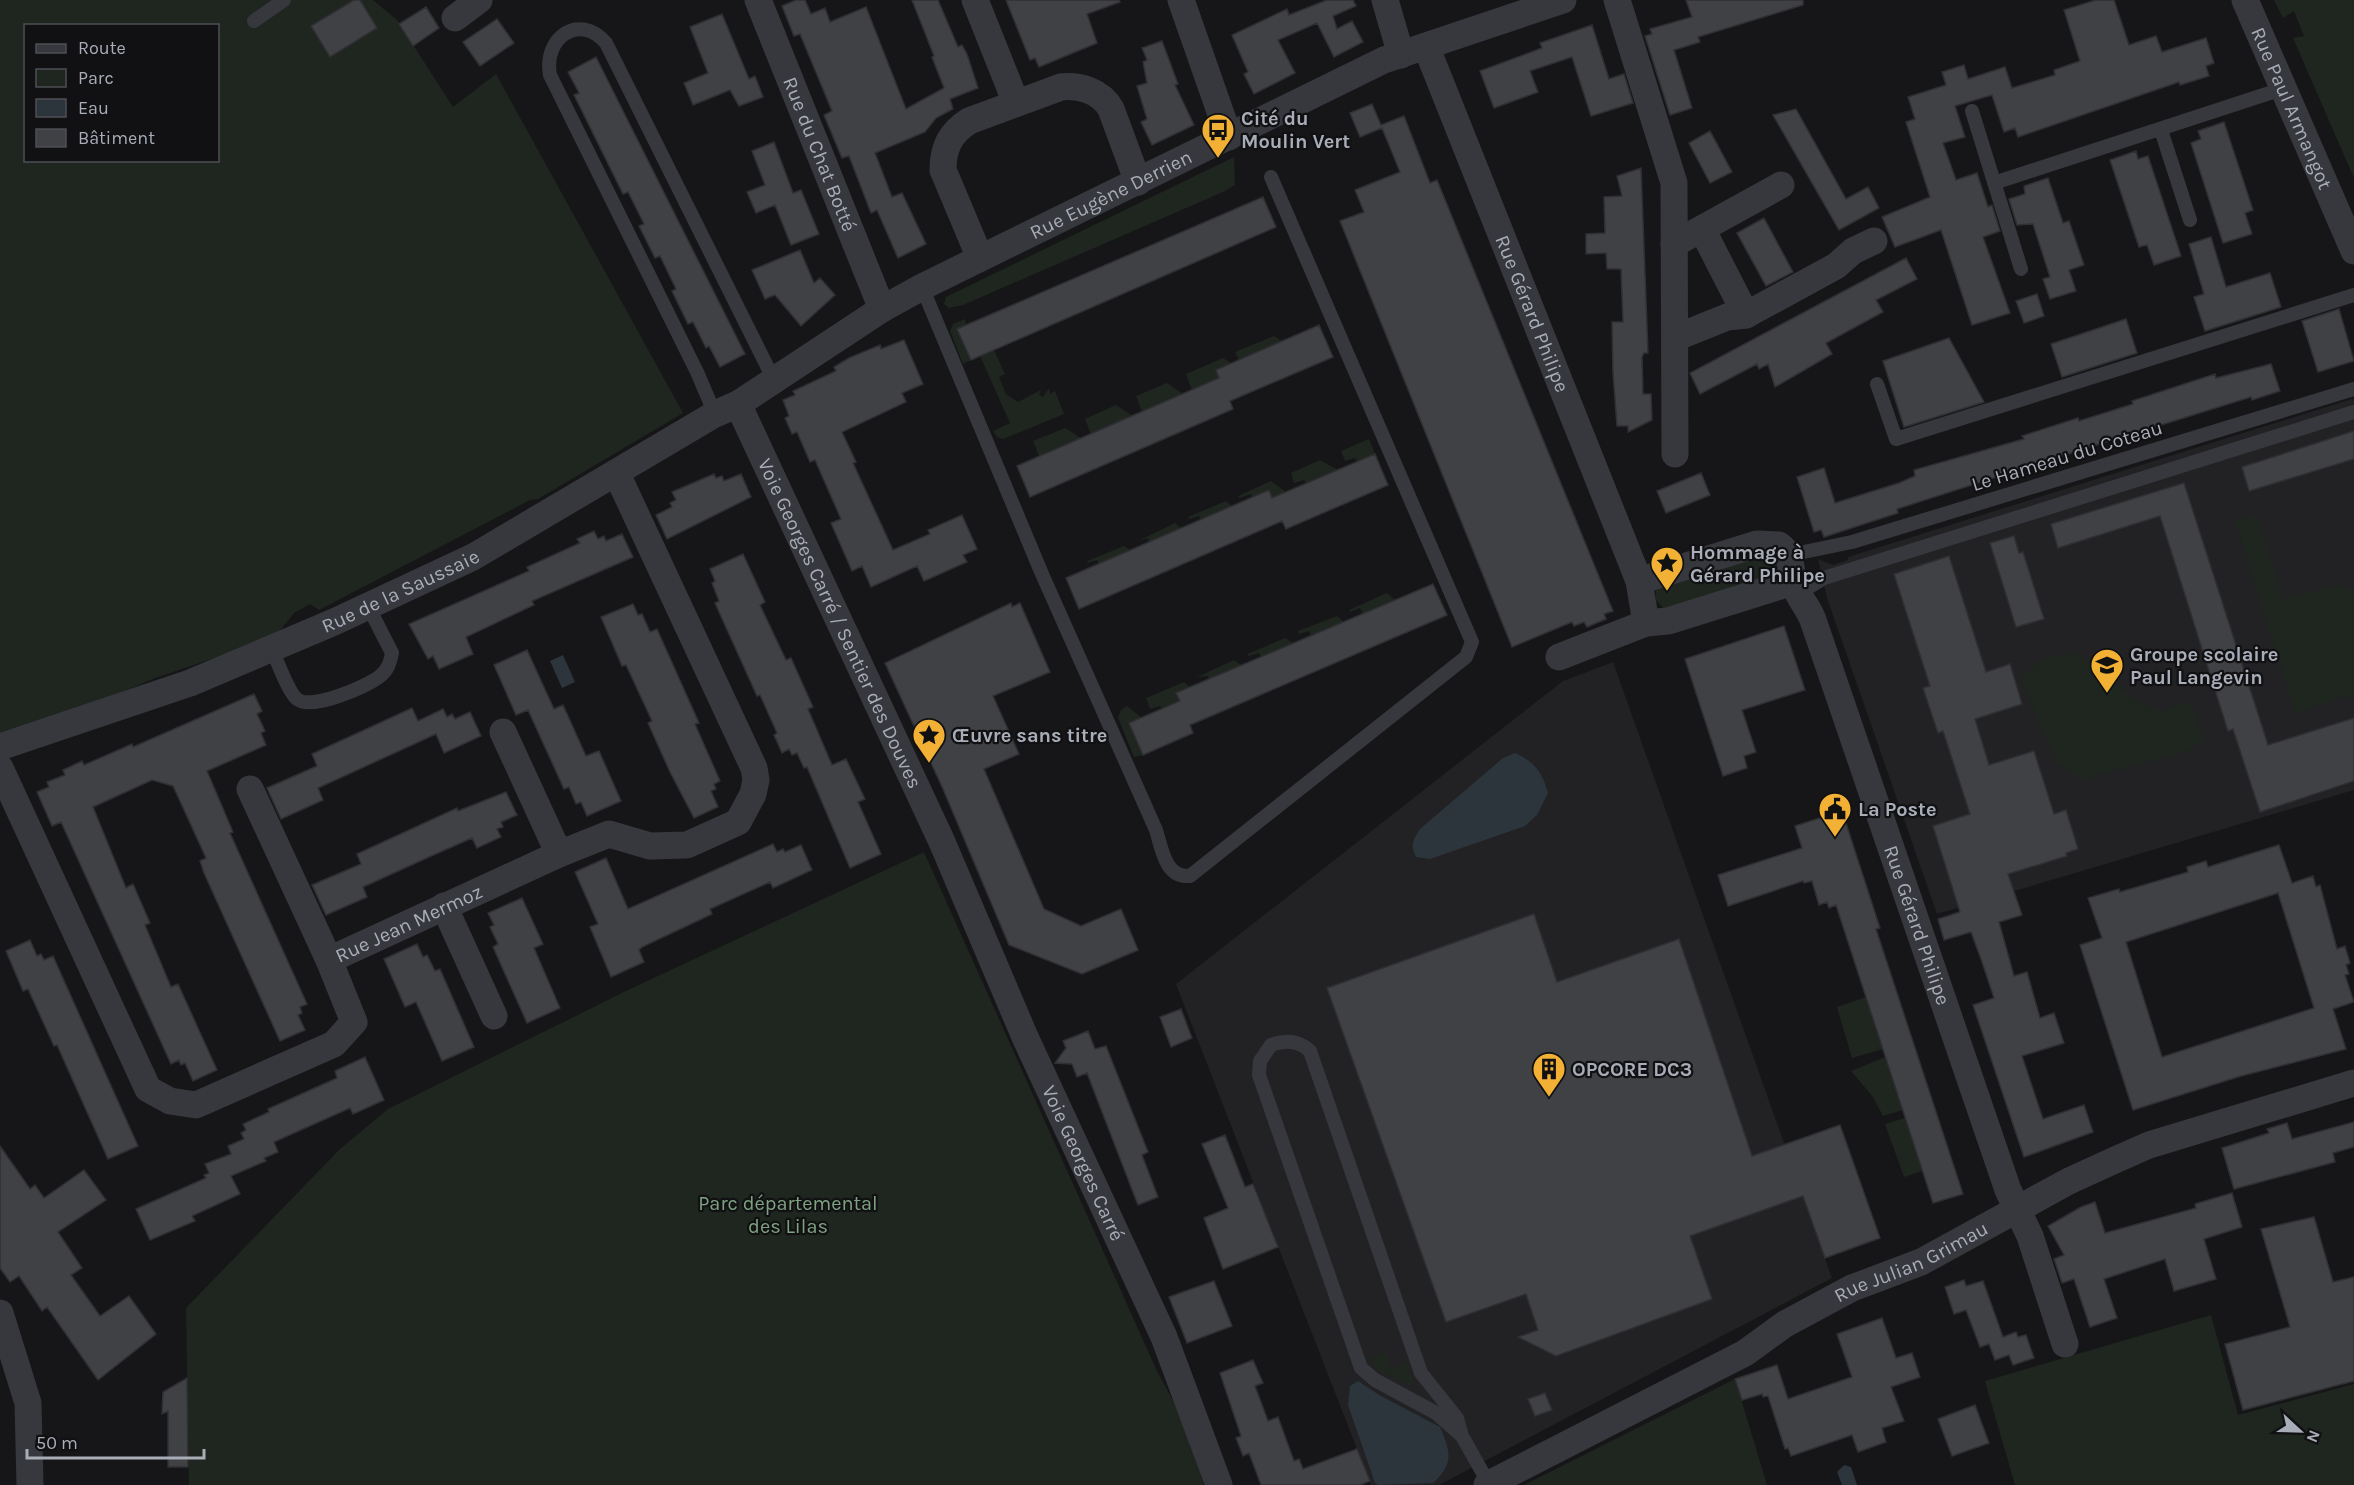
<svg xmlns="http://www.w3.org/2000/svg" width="2354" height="1485" font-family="Karla,sans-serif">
<rect width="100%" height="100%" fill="#161618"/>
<!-- built -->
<path fill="#222225" d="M2352,399L2354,400V790L1937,914L1827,598L1818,559L1833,565L1848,560V557Z
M1613,662L1832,1278L1439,1485H1371L1176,984L1563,681Z"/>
<!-- green -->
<path fill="#1e261f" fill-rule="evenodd" d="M0,0H373L397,20L453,107L496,74L683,413L538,499L530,500L319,610L310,604L294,613L274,638L155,678L77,712L0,735ZM26,26H218V160H26Z
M2274,0H2354V178L2293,38L2304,36L2294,11L2283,18Z
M1234,157L1235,185L1223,192L963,305L949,308L944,304L946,297Z
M965,319L971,360L963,364L950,331L953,324Z
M1274,336L1282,341L1239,360L1235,352Z
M994,350L1005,374L999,377L1006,394L1018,402L1041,390L1039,395L1043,397L1049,388L1050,394L1055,391L1064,414L1003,439L997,437L993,431L1010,423L980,356Z
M1223,358L1231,363L1216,370L1219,378L1192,390L1186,374Z
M1167,383L1183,394L1142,412L1136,396Z
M1116,405L1133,416L1091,434L1085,419Z
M1065,428L1081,438L1039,456L1033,441Z
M1369,439L1375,454L1357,461L1355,458L1345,461L1341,451Z
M1320,460L1338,470L1306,483L1304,480L1294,483L1291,473Z
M1271,481L1286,492L1272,498L1269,490L1252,497L1251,494L1239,498L1238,496Z
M1226,501L1232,506L1201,520L1199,516L1189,519L1188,517Z
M2257,515L2283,599L2338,585L2354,590V694L2295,713L2235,520Z
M1175,523L1181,528L1149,542L1148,538L1138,541Z
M1124,546L1130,550L1099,564L1097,560L1088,563L1087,561Z
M1747,553L1774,556L1777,565L1775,575L1664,609L1656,600V589Z
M1387,593L1395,600L1363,614L1360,608L1350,612L1349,610Z
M1337,616L1344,622L1311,635L1309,631L1299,634L1298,631Z
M1285,638L1293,643L1261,657L1259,653L1248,656V654Z
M2069,653L2081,657L2135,699L2161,711L2191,701L2205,742L2181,753L2081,780L2057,763L2020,677L2045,658Z
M1234,660L1241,665L1209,679L1208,676L1197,677Z
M1184,682L1190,687L1176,693L1180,701L1162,709L1160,706L1150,709L1146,698Z
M1127,706L1142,718L1129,723L1143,755L1134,757L1118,718L1121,710Z
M924,852L1157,1371L1179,1412L1204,1485H189L186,1308L340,1149L388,1109L628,990Z
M1866,997L1883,1049L1852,1058L1837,1007Z
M1885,1057L1903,1110L1883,1116L1873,1097L1851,1071Z
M1905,1118L1922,1171L1904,1177L1885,1124Z
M2211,1315L2238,1415L2354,1384V1485H2015L1985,1381Z
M1386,1352L1391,1369L1409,1363L1414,1387L1377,1370L1369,1358Z
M1735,1379L1767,1485H1524Z"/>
<!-- water -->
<path fill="#2c353c" d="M563,655L575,682L562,688L550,661Z
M1515,753C1535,762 1542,772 1548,793L1537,815L1525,826L1430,859L1416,857C1410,845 1413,840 1420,829L1503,758Z
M1358,1381L1379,1395L1440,1427C1450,1451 1455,1463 1433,1483L1378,1485L1375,1483L1348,1405L1350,1386Z
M1844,1465L1851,1467L1857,1485H1842L1837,1472Z"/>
<!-- building -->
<path fill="#404145" stroke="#303034" stroke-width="1.5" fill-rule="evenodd" d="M354,0H360L377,28L330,57L311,26Z
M796,0H805L811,14L825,8L830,22L866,7L906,109L944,88L932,57L934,56L912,0H938L958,47L962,45L967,54L978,88L950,99L953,109L936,118L925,132L875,153L892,197L902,193L926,244L898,258L877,210L871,213L849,156L842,158L824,115L832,111L800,34L794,36L782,6Z
M1006,0H1119L1120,2L1087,14L1097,43L1039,67L1035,58L1030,60Z
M1327,0H1353L1356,6L1333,16L1337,29L1352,21L1363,42L1334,57L1317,23L1278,40L1295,73L1254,94L1244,74L1248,72L1232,35L1287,9L1289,15Z
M1686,0H1803V5L1698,37L1700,42L1674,50L1692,108L1670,115L1645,36L1652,34L1650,29L1692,17Z
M2096,0H2114L2129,45L2156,36L2162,52L2206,38L2214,63L2206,66L2209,76L2180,85L2179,82L2018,137L2015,128L2004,132L1992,95L1955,106L1965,137L1943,143L1956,180L1977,173L1988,207L1992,205L2000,231L1983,237L2010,313L1972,325L1941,230L1895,247L1882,217L1930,197L1906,122L1915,119L1908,97L1946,85L1942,72L1964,65L1968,79L2005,67L2012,88L2055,75L2054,70L2080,61L2064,10Z
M426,7L439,28L413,46L399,24Z
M722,14L749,79L755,76L763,97L739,106L730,90L693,105L684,83L708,73L690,27Z
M497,19L514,43L480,66L463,42Z
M1592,25L1609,79L1624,74L1633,103L1591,116L1572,57L1530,71L1538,92L1494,108L1480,71L1542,48L1540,43Z
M1162,41L1178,84L1175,85L1194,125L1152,145L1141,122L1147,119L1137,86L1147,83L1143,62L1147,60L1142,48Z
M596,57L745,354L720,367L709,346L706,348L693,322L688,324L672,291L676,289L660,256L655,258L639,226L644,224L628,192L623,194L574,95L579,93L568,72Z
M1372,104L1381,125L1404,116L1430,183L1437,180L1613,611L1604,614L1606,619L1587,627L1584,622L1574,626L1572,622L1512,647L1340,221L1364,212L1355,190L1400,172L1382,128L1360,137L1350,113Z
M1796,109L1846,199L1868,187L1879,208L1839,230L1773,115Z
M2224,122L2253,210L2245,213L2252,234L2223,243L2191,143L2201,139L2198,131Z
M1710,131L1732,172L1710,183L1689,143Z
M774,142L793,193L801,190L819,234L791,245L775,205L756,213L747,192L765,185L752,151Z
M2136,151L2138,159L2148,156L2181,256L2154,265L2147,245L2139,247L2110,160Z
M1641,168L1648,353H1644L1642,357L1643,394H1651L1652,420L1628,432V426H1617L1613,373L1612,322H1623L1621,269H1607L1606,253L1586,254V234L1605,233L1604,197L1622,196L1617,176Z
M2048,178L2063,223L2069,221L2084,265L2069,270L2076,291L2050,299L2043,279L2050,277L2033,224L2017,225L2009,199L2025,194L2024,186Z
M1263,197L1276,227L971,360L957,329Z
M1764,218L1793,272L1766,286L1737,233Z
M2211,237L2226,287L2270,273L2281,307L2205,331L2194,297L2204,294L2189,244Z
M800,250L814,283L820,278L835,295L801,326L775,295L765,299L752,270Z
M1906,258L1917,279L1876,300L1883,312L1826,343L1832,354L1775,387L1768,364L1759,369L1757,364L1700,394L1690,373Z
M2037,294L2044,316L2024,323L2016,301Z
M2339,309L2354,361L2318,372L2302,321Z
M2126,319L2137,353L2062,377L2051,344Z
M1319,325L1333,357L1230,401L1233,409L1030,497L1017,466L1219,378L1216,370Z
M1949,338L1984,402L1904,427L1883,361Z
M904,340L923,384L902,393L906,402L842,432L856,462L853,463L893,550L930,534L928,530L962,515L977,549L963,555L967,562L924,581L917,566L871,587L862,566L852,571L831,523L841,519L815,460L810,462L797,432L792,434L785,418L789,416L783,400L795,395L793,391L836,371L834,367L849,358L880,345L881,349Z
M2271,364L2280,391L2252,400L2251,397L2087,448L1897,509L1898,513L1824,537L1821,530L1814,532L1797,477L1824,468L1835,503L1899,483L1915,476L1914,470L2024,439L2022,436L2078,418L2079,421L2133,404L2132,401L2215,374L2216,378Z
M2354,431V459L2249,491L2242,467Z
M1375,454L1388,485L1286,529L1282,521L1079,609L1066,578L1269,490L1272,498Z
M1701,473L1710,495L1666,513L1657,491Z
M714,474L716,478L722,476L724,481L741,474L751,497L667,539L656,515L672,507L670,503L676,500L672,492Z
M2184,483L2268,745L2354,718V781L2260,812L2233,729L2228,731L2160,516L2058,548L2051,524Z
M594,531L598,539L604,536L606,541L622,534L633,557L532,601L534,605L466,637L473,654L439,669L433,656L428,659L409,624L529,571L527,567L580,543L577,539Z
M2014,536L2019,553L2023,552L2044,619L2016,627L1990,543Z
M743,554L765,602L760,605L786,660L791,658L813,707L808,709L832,765L846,759L865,799L858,802L881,854L850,868L807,767L804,768L797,753L792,755L789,749L782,753L774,735L777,733L760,695L757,696L715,603L719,601L712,583L715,581L710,569Z
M1949,556L1986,672L2010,664L2022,704L1975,719L1989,765L2034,751L2054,814L2066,810L2078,849L2066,853L2067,856L2008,874L2022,915L1999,922L2014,976L2027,972L2040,1018L2054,1013L2064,1043L2022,1056L2043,1119L2084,1105L2093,1132L2024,1157L1973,1005L1994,998L1982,962L1971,932L1944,940L1938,919L1960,912L1933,826L1970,814L1943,731L1938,733L1923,688L1930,686L1894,574Z
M1433,584L1447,615L1190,725L1193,733L1143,755L1129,723L1180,701L1176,693Z
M1011,603L1012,607L1020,603L1050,672L993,696L1019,754L984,769L1044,909L1081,926L1121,909L1138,950L1082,974L1009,945L943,789L885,663Z
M633,604L638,615L642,614L650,632L657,629L699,723L695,724L720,781L714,784L716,789L711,791L718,807L694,818L670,772L648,723L652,721L626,665L622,666L601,617Z
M1784,626L1805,690L1742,710L1756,752L1744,756L1747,768L1723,776L1685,659Z
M527,650L554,709L563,705L586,756L599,751L621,801L587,816L581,802L576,804L569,787L564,789L528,710L516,715L494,665Z
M254,694L262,711L257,714L265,731L261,733L266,745L207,771L233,832L230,833L307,1004L300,1007L302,1013L298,1015L305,1030L280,1041L204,873L200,861L206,858L173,786L152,780L93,807L126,888L133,884L150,923L145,925L171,987L178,984L217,1070L193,1081L185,1063L181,1065L179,1060L171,1064L61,822L52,826L37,792L49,787L47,782L65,775L63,770L82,761L84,765L132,744L133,747Z
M412,708L418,721L443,709L447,717L452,714L455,719L470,712L481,736L444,753L436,734L318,788L323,800L281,819L267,788L317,766L312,754Z
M506,792L517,815L501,822L503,827L497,829L501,837L477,848L472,838L429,857L363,887L367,897L326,915L312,885L361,864L357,854L457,808L458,811Z
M1842,811L1880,928L1876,929L1963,1194L1933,1203L1836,905L1829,908L1827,902L1819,905L1812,881L1804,883L1803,881L1728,906L1718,875L1802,848L1795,826Z
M773,844L777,852L783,849L785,852L801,845L812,870L773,888L770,882L710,909L712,914L642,947L639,950L644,962L611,977L590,927L598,924L575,872L606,858L628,909Z
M2279,845L2292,883L2313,876L2316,887L2320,885L2337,949L2345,946L2350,963L2346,965L2349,974L2345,975L2354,1002L2333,1009L2346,1049L2241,1076L2133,1110L2080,945L2102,938L2088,898L2119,889L2120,892L2188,872L2187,867L2206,861L2208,867ZM2278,893L2314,1008L2162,1057L2126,942Z
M522,898L543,944L534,948L560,1008L527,1023L493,947L498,944L490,927L494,925L488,913Z
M1534,914L1557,982L1679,939L1752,1156L1840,1125L1880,1238L1825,1258L1803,1196L1690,1236L1712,1299L1556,1356L1518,1337L1538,1330L1526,1294L1446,1322L1327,988Z
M30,940L37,956L41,954L44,960L53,956L138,1146L108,1159L57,1045L54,1046L28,989L23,991L6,951Z
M417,944L423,957L427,955L435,971L440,969L474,1047L442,1061L416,1002L405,1007L384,959Z
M1181,1009L1192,1038L1171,1047L1160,1017Z
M1088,1031L1095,1049L1106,1046L1148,1152L1142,1155L1158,1197L1138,1205L1087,1073L1077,1077L1072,1064L1055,1063L1066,1048L1063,1041Z
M365,1057L384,1100L353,1114L350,1108L274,1142L278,1152L264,1158L266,1161L231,1176L240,1194L192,1216L195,1221L150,1240L136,1209L206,1178L204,1175L209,1173L205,1164L231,1154L228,1146L244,1139L241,1133L246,1130L243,1124L269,1112L268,1109L337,1078L335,1071Z
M2354,1122V1147L2333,1153L2335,1162L2234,1189L2222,1148L2269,1133L2267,1129L2287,1123L2292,1139Z
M1225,1135L1245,1187L1253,1184L1278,1247L1223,1269L1204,1218L1228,1208L1202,1144Z
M0,1146L30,1189L35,1185L44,1198L84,1170L106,1200L58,1232L82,1268L71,1275L100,1316L129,1296L156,1334L98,1380L47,1307L42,1311L19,1276L10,1282L0,1268Z
M2232,1193L2242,1227L2204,1239L2216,1279L2174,1291L2165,1259L2104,1279L2117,1318L2090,1327L2074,1279L2062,1283L2054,1259L2064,1255L2048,1226L2081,1207L2095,1202L2105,1233L2196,1208L2195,1204Z
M2314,1217L2333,1282L2354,1277V1381L2243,1410L2225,1344L2290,1327L2261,1229Z
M1964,1280L1966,1286L1983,1281L2003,1337L2016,1332L2018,1337L2026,1335L2034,1358L2013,1365L2009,1355L1995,1360L1989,1344L1980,1347L1966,1310L1954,1314L1945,1287Z
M1214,1281L1232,1326L1187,1343L1169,1297Z
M1882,1318L1896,1358L1912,1353L1920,1377L1891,1387L1904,1421L1882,1428L1886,1442L1858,1452L1852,1435L1791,1456L1788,1448L1785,1449L1768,1396L1763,1397L1762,1394L1742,1400L1735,1379L1777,1365L1788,1399L1852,1377L1837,1334Z
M1253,1360L1263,1383L1255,1386L1268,1421L1278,1417L1294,1461L1299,1459L1303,1469L1357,1449L1370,1481L1360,1485H1261L1249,1453L1243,1456L1236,1438L1241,1436L1220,1373Z
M187,1378L188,1467H168V1411L162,1414L163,1392Z
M1545,1393L1552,1410L1535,1416L1528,1399Z
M1975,1405L1989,1443L1952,1456L1938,1419Z"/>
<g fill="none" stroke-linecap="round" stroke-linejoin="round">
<!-- lane -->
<path stroke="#37383d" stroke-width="14" d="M254,21L284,0
M1972,111L2021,269
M2161,130L2190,220
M1994,183L2285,88
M922,287L1042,574L1156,830C1162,849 1165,878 1190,876L1466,657L1472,642L1271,177
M1877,384L1896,439L2354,295
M715,414L697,372L550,75C543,38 579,12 606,43L774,380
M1789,555L1852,542L2354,389
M1798,594L1824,578L2354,412
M272,649C277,660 288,692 297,699C311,711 365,687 379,677C388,670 390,663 392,653L368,606
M1462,1436L1436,1413L1375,1380L1361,1368L1259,1075L1260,1061L1271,1045C1286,1040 1298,1040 1310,1051L1421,1373L1457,1418L1462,1436L1489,1484"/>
<!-- street -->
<g stroke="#37383d" stroke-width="27">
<path id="s1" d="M758,0L882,309"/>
<path d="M975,0L1016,103"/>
<path d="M1181,0L1229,137"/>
<path d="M1385,0L1401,55"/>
<path d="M1617,0L1674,183L1675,454"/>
<path id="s2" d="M2245,0L2354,251"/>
<path d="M455,18L479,0"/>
<path id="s3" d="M1426,46L1639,581L1646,623L1668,621L1780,586L1791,574"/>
<path d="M1702,229L1746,315"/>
<path d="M1674,244L1781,185"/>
<path d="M980,258L943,170C943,148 950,133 969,121L1061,87C1080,85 1101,91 1111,109L1138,182"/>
<path d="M1675,338L1727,317L1746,315L1836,266L1853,251L1874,241"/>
<path id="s4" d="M738,404L942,842L1025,1037L1164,1337L1219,1485"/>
<path id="s5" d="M1639,581L1757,544L1779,545C1796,557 1788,576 1798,593C1804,605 1810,610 1814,623L2008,1190L2030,1236L2065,1344"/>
<path d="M1559,657L1646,623"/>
<path d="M503,732L559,854"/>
<path id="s6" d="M0,747L190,683L334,622L473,557L715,414L738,404L882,309L922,287L1384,60L1563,0"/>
<path id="s7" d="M0,768L148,1089L170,1101L196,1105L334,1044L354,1022L329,960L559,854L609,834L650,846L687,845L738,822L753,794L756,780L754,768L617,474"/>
<path d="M250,789L329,960"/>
<path d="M444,906L494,1016"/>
<path d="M0,1313L28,1403L30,1485"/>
<path id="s8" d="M1487,1485L1745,1353L1785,1324L1852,1288L1921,1262L2069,1181L2115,1160L2149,1145L2354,1083"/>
</g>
</g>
<!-- icons -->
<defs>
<g id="bus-pin" transform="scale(1.725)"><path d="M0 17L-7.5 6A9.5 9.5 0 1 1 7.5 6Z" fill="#f2b134" stroke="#111113"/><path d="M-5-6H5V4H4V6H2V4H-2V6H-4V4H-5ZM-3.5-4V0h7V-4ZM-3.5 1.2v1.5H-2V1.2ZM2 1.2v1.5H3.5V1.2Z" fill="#111"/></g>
<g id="sight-pin" transform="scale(1.725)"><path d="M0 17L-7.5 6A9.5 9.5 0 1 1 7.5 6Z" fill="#f2b134" stroke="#111113"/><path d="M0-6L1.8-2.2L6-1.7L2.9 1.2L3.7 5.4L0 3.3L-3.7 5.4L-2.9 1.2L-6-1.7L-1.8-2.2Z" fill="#111"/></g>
<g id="school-pin" transform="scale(1.725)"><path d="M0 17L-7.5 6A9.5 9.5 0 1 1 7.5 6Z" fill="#f2b134" stroke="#111113"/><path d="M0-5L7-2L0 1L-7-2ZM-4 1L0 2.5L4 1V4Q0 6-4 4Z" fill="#111"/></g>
<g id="civic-pin" transform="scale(1.725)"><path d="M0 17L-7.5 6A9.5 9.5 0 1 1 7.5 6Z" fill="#f2b134" stroke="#111113"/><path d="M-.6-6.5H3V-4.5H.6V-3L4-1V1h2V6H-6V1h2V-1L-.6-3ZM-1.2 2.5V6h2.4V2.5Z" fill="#111"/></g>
<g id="building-pin" transform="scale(1.725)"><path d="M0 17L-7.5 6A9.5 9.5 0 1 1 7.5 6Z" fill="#f2b134" stroke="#111113"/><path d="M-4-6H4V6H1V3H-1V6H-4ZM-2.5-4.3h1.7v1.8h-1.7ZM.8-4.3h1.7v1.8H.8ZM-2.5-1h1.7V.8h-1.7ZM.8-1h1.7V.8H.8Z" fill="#111"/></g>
</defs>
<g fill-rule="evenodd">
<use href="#bus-pin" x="1218" y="130"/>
<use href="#sight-pin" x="1667" y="563"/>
<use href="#school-pin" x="2107" y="665"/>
<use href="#sight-pin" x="929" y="735"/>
<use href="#civic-pin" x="1835" y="809"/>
<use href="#building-pin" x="1549" y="1069"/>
</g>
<g text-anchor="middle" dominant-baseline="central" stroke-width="4.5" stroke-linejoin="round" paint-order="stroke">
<!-- street labels -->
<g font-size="20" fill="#a8adb8" stroke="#111113">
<text stroke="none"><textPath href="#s2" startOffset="118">Rue Paul Armangot</textPath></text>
<text stroke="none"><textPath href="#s1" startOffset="166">Rue du Chat Botté</textPath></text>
<text stroke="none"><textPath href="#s6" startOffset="1245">Rue Eugène Derrien</textPath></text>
<text stroke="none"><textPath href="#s3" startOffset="288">Rue Gérard Philipe</textPath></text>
<text transform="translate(2067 456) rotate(-17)">Le Hameau du Coteau</text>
<text stroke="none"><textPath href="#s6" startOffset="430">Rue de la Saussaie</textPath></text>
<text stroke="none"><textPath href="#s4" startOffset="242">Voie Georges Carré / Sentier des Douves</textPath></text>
<text stroke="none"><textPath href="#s7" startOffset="740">Rue Jean Mermoz</textPath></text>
<text stroke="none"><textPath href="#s5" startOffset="552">Rue Gérard Philipe</textPath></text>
<text stroke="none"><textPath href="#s4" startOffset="834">Voie Georges Carré</textPath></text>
<text stroke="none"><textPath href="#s8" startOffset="480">Rue Julian Grimau</textPath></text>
</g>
<!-- poi labels -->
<g font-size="20" font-weight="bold" fill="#a8adb8" stroke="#111113" text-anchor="start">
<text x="1241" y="118">Cité du<tspan x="1241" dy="23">Moulin Vert</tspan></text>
<text x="1690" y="552">Hommage à<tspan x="1690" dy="23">Gérard Philipe</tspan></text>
<text x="2130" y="654">Groupe scolaire<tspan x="2130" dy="23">Paul Langevin</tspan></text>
<text x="952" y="735">Œuvre sans titre</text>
<text x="1858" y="809">La Poste</text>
<text x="1572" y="1069">OPCORE DC3</text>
</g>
<!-- park labels -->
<g font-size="20" fill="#7fa381" stroke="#111113">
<text x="788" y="1203">Parc départemental<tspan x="788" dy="23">des Lilas</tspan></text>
</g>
</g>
<!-- legend -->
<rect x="24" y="24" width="195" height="138" fill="#111113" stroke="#4d4f55" stroke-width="1.5"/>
<rect x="36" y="44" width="30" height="9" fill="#37383d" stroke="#4d4f55" stroke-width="1.5"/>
<text x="78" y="54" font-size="18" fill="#a8adb8">Route</text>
<rect x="36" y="69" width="30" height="18" fill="#1e261f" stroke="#4d4f55" stroke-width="1.5"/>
<text x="78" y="84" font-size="18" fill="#a8adb8">Parc</text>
<rect x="36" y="99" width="30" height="18" fill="#2c353c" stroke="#4d4f55" stroke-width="1.5"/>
<text x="78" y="114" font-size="18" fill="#a8adb8">Eau</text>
<rect x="36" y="129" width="30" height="18" fill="#404145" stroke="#4d4f55" stroke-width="1.5"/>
<text x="78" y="144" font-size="18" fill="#a8adb8">Bâtiment</text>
<!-- north arrow -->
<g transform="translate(2300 1431) rotate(112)" stroke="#111113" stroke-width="4.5" paint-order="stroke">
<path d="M0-4.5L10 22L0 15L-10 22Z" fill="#a8adb8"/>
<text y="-9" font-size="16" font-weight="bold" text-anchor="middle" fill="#a8adb8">N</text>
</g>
<!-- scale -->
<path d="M27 1449v9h177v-9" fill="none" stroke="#a8adb8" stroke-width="3"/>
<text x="36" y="1449" font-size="18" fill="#a8adb8" stroke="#111113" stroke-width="4.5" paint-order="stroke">50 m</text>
</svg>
